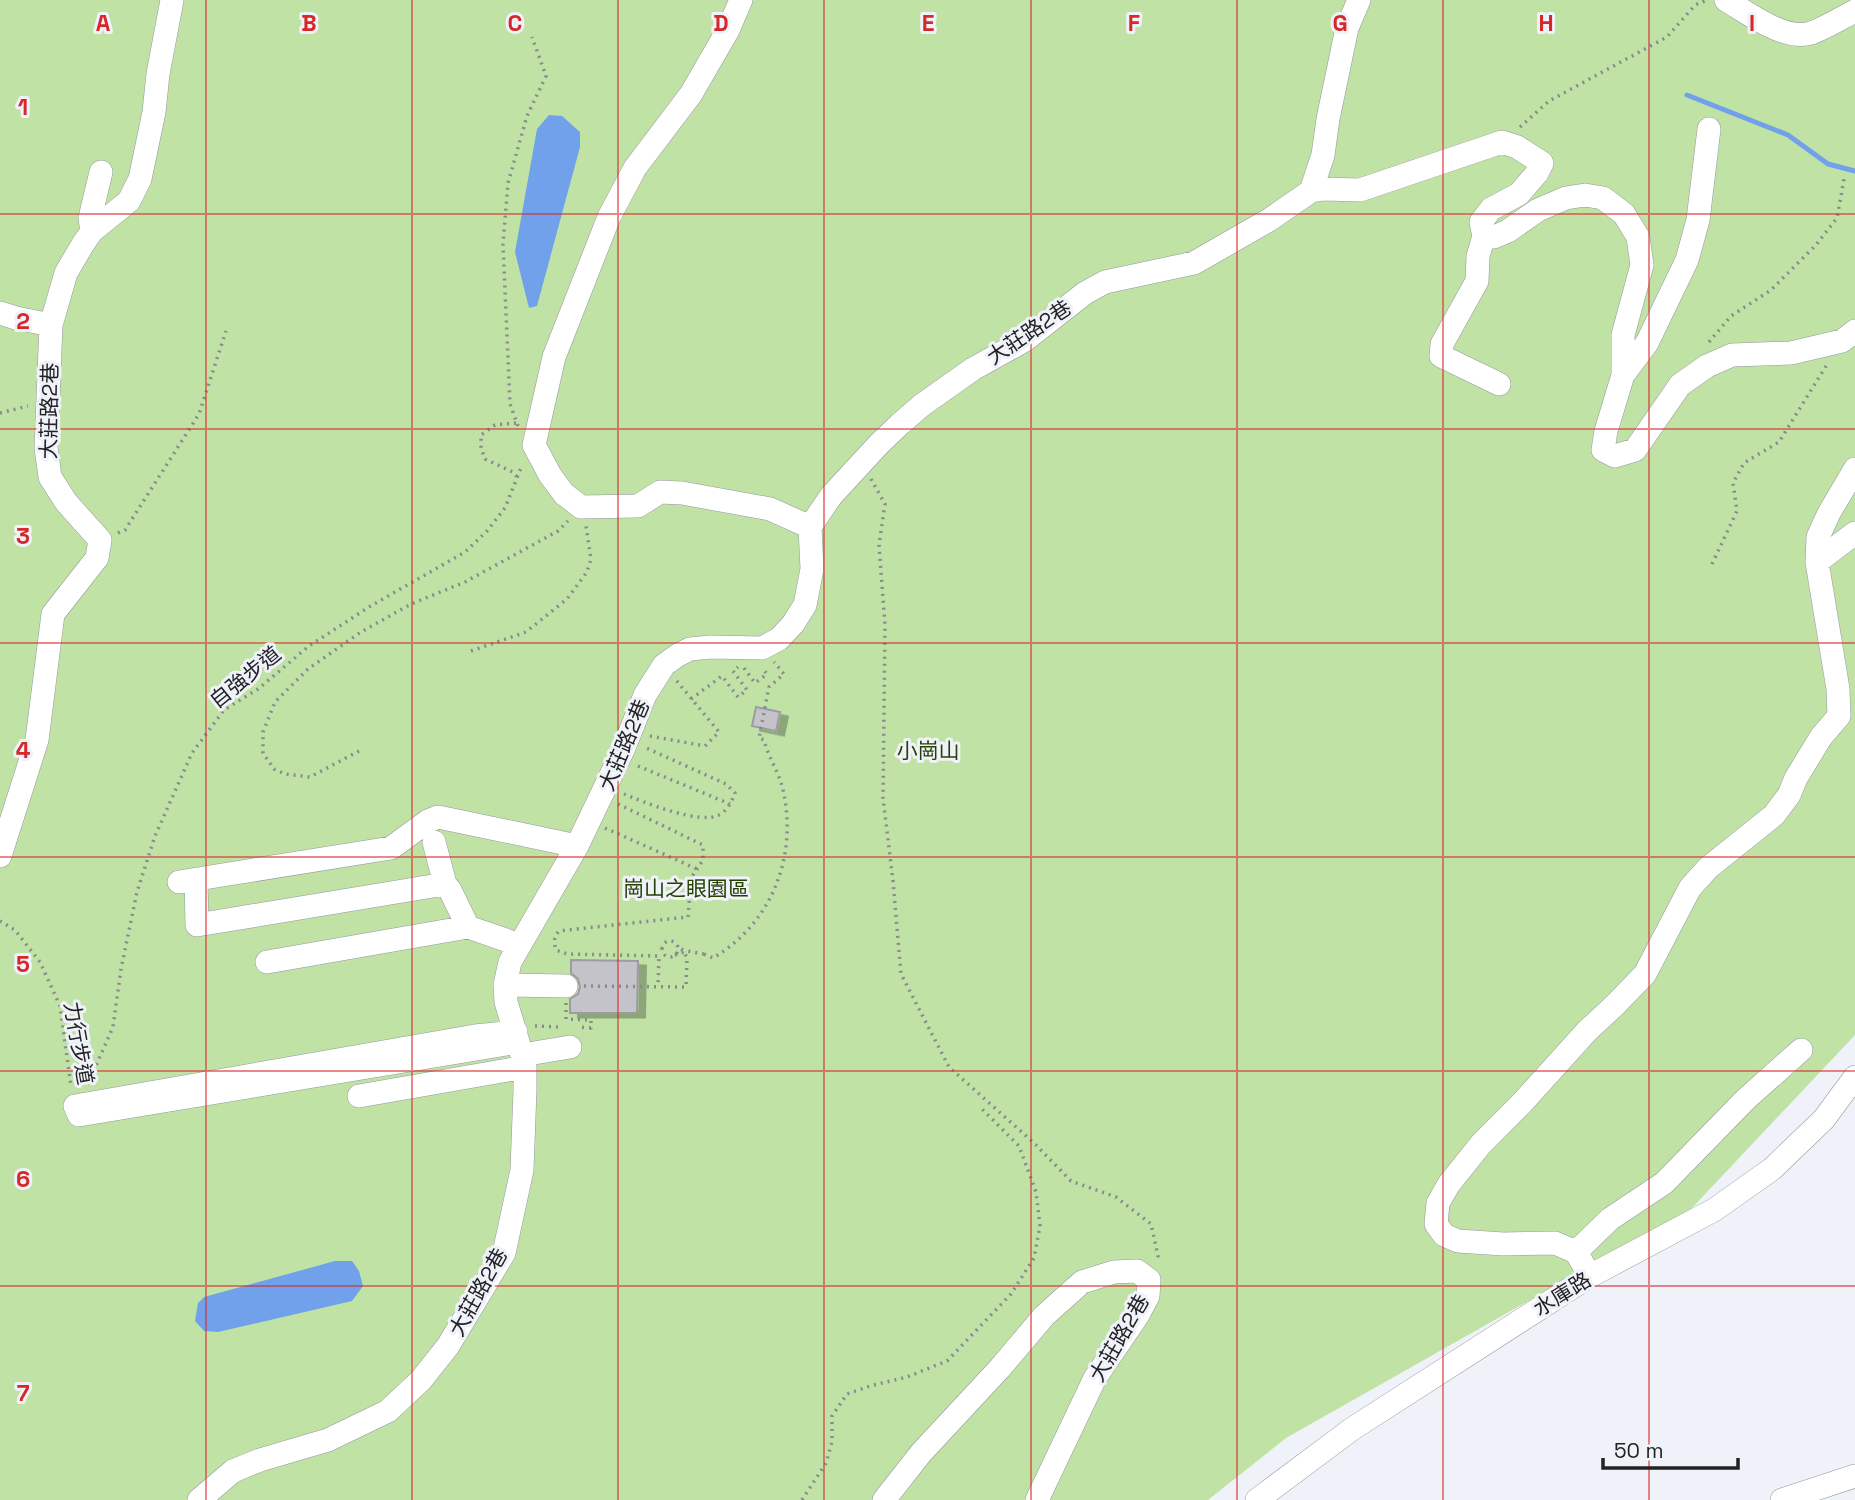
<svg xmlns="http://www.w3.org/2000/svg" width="1855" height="1500" font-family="'Space Grotesk','Noto Sans TC',sans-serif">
<defs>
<filter id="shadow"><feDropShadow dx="8" dy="4.5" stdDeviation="0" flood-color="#0004"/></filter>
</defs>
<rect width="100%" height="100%" fill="#f0f2f9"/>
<!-- green -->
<path fill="#c0e2a5" d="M0,0H1855V1035L1691,1209L1286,1438L1208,1500H0Z"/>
<!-- water -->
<path fill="#70a1ea" d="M549,115L562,116L580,132V147L537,306L529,308L515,252L537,129Z
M335,1261H352L359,1271L363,1286L352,1301L218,1332L204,1331L195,1321L198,1303L204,1297Z"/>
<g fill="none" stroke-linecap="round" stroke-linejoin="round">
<!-- stream -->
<path stroke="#70a1ea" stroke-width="5" d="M1687,95L1788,135L1828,164L1855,171"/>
</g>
<!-- building -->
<path fill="#c3c3c9" stroke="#9c9ca2" stroke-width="2" filter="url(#shadow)" d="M756,707L780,712L776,731L752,726Z
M571,960L638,961L637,1013H570V999L578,994L580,987L578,979L571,973Z"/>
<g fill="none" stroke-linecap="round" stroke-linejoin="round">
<!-- minor casing -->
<g stroke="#96979e" stroke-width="24">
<path id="minor" d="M741,0L728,30L691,94L635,168L609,217L554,357L534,445L550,475L564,494L581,507L638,506L660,492L682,493L770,509L810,527
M1726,0C1748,13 1784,41 1811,33C1826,28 1841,18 1855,11
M1311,191L1323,155L1328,119L1347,28L1359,0
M92,231L90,218L101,172
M1484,236L1478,256L1477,281L1442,344L1441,356L1499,384
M0,313L16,318L51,325
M1623,375L1647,343L1687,260L1698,220L1709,129
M1817,562L1855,533
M434,842L445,884L450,890L468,927L520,945
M0,856L37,740L53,614L97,558L100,540L66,502L50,477L46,448L51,325L66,273L83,244L92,231L129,201L140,179L154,112L158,74L172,0
M196,880L197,925L445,884
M179,882L391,848L428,821L438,817L577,846
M267,962L468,927
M505,985L566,986
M516,1032L475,1036L75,1106L79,1115L518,1042
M522,1055L570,1047
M359,1096L525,1067
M1576,1252L1610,1219L1664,1183L1746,1099L1801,1050
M1590,1276L1576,1252L1555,1243L1503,1244L1458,1241L1444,1235L1436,1224L1438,1203L1449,1184L1481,1144L1521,1104L1587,1031L1614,1006L1645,974L1690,888L1708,868L1774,815L1789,795L1796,778L1821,737L1839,716L1838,689L1817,562L1818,537L1829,513L1855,469
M199,1500L233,1471L260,1460L328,1440L388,1411L421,1380L448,1346L504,1253L522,1170L525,1090V1067L522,1055L506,1002L505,985L510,962L577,846L623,750L645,695L664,665L678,655L690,649L711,647L762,648L779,639L793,624L805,605L812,569L810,527L831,496L879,444L900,424L922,405L973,369L1025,340L1085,293L1105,282L1194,263L1269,220L1311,191L1324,189L1360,190L1502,142L1517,147L1542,163L1537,173L1519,194L1491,209L1481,222L1484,236L1494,237L1508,231L1538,210L1566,198L1585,195L1603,198L1624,214L1638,237L1642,265L1623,335V375L1606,431L1603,450L1615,456L1635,450L1680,385L1707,366L1732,355L1791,353L1842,341L1855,331
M884,1500L921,1453L1000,1368L1044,1316L1082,1282L1114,1272L1137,1271L1149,1280L1148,1296L1138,1315L1095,1378L1037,1500
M1257,1500L1352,1429L1590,1276L1714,1210L1772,1169L1824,1119L1855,1077
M1782,1500L1855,1476"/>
</g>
<!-- path -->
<path stroke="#898a8f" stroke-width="3.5" stroke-dasharray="2 5" stroke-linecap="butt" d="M1520,127L1549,101L1667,37L1695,5L1707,0
M1709,342L1731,316L1771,290L1816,245L1837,218L1844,179
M0,413L28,406
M516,423L495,425L481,435V448L485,459L513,472L518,478
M518,426L510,404L503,244L508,183L527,116L546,76L532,37
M871,479L885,504L879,545L885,625L883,798L893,881L901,974L949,1067L1034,1143L1071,1181L1116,1197L1151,1224L1158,1256L1156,1262
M118,533L125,530L199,414L226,331
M1712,564L1737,511L1733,483L1744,463L1779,442L1826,366
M471,651L526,632L567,599L587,572L591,559L586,526
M744,668L755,683L767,674L763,669
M691,699L722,676L738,697L747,690L733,671L738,667
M650,736L705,746L719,732L676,680
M359,751L310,777L285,774L274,769L263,753V732L275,702L308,669L361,632L411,604L465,582L558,531L568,521
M638,766L730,804
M624,794C643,802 700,825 719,815C727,811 732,801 735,793L726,784L644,747
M618,804L703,845V860L691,878L688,917L559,931C553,938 554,943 556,950L567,954L659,956L658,987
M605,828L697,869
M0,921L15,930L40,962L60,1006L71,1086
M662 949a8 8 0 1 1 16 0a8 8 0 1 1-16 0Z
M704,954L713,958C772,923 798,856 783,790C779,772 768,757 764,740L759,738L769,687L784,674L774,662
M584,986L686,987L687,958L683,950L678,947
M566,1003V1019L591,1020V1028L577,1027
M535,1026L559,1027
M88,1084L113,1027L121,969L137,892L155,836L192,753L224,710L258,689L309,646L369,607L465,552L487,531L505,508L522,465
M802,1500L826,1463L832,1442V1416L847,1394L870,1386L907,1377L947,1361L1011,1294L1034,1258L1040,1226L1036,1192L1019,1146L982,1109"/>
<!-- minor -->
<use href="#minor" stroke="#fff" stroke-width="23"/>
<!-- path-bridge -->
<path stroke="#898a8f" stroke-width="3.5" stroke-dasharray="2 5" stroke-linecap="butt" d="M675,955L687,951L704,954"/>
</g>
<!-- grid -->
<path fill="none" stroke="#d62828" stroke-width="2" stroke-opacity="0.55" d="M206,0V1500M412,0V1500M618,0V1500M824,0V1500M1031,0V1500M1237,0V1500M1443,0V1500M1649,0V1500M0,214H1855M0,429H1855M0,643H1855M0,857H1855M0,1071H1855M0,1286H1855"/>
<g text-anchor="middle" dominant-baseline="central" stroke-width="6" stroke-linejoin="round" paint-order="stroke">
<!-- street labels -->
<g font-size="21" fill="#222225" stroke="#f0f2f9">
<text transform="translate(1029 332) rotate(-34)">大莊路2巷</text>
<text transform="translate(49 411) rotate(-89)">大莊路2巷</text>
<text transform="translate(245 677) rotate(-39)">自強步道</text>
<text transform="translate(624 745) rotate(-67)">大莊路2巷</text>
<text transform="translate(79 1043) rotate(80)">力行步道</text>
<text transform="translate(478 1292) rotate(-61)">大莊路2巷</text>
<text transform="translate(1562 1294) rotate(-32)">水庫路</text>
<text transform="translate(1119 1338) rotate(-60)">大莊路2巷</text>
</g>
<!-- park labels -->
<g font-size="21" fill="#244004" stroke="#f0f2f9">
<text x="928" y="750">小崗山</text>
<text x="686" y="888">崗山之眼園區</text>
</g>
</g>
<g font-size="23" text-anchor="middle" font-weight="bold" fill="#d62828" stroke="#f0f2f9" stroke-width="6" stroke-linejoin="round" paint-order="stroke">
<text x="103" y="31">A</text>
<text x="309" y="31">B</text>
<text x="515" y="31">C</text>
<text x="721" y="31">D</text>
<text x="928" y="31">E</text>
<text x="1134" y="31">F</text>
<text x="1340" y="31">G</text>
<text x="1546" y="31">H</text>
<text x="1752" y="31">I</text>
<text x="23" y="115">1</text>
<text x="23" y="329">2</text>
<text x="23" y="544">3</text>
<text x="23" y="758">4</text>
<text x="23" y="972">5</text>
<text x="23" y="1187">6</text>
<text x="23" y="1401">7</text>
</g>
<!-- scale -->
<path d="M1603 1458v10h135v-10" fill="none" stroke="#222225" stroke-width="3.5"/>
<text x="1614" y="1458" font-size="21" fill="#222225" stroke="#f0f2f9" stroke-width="5" paint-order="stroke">50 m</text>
</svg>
